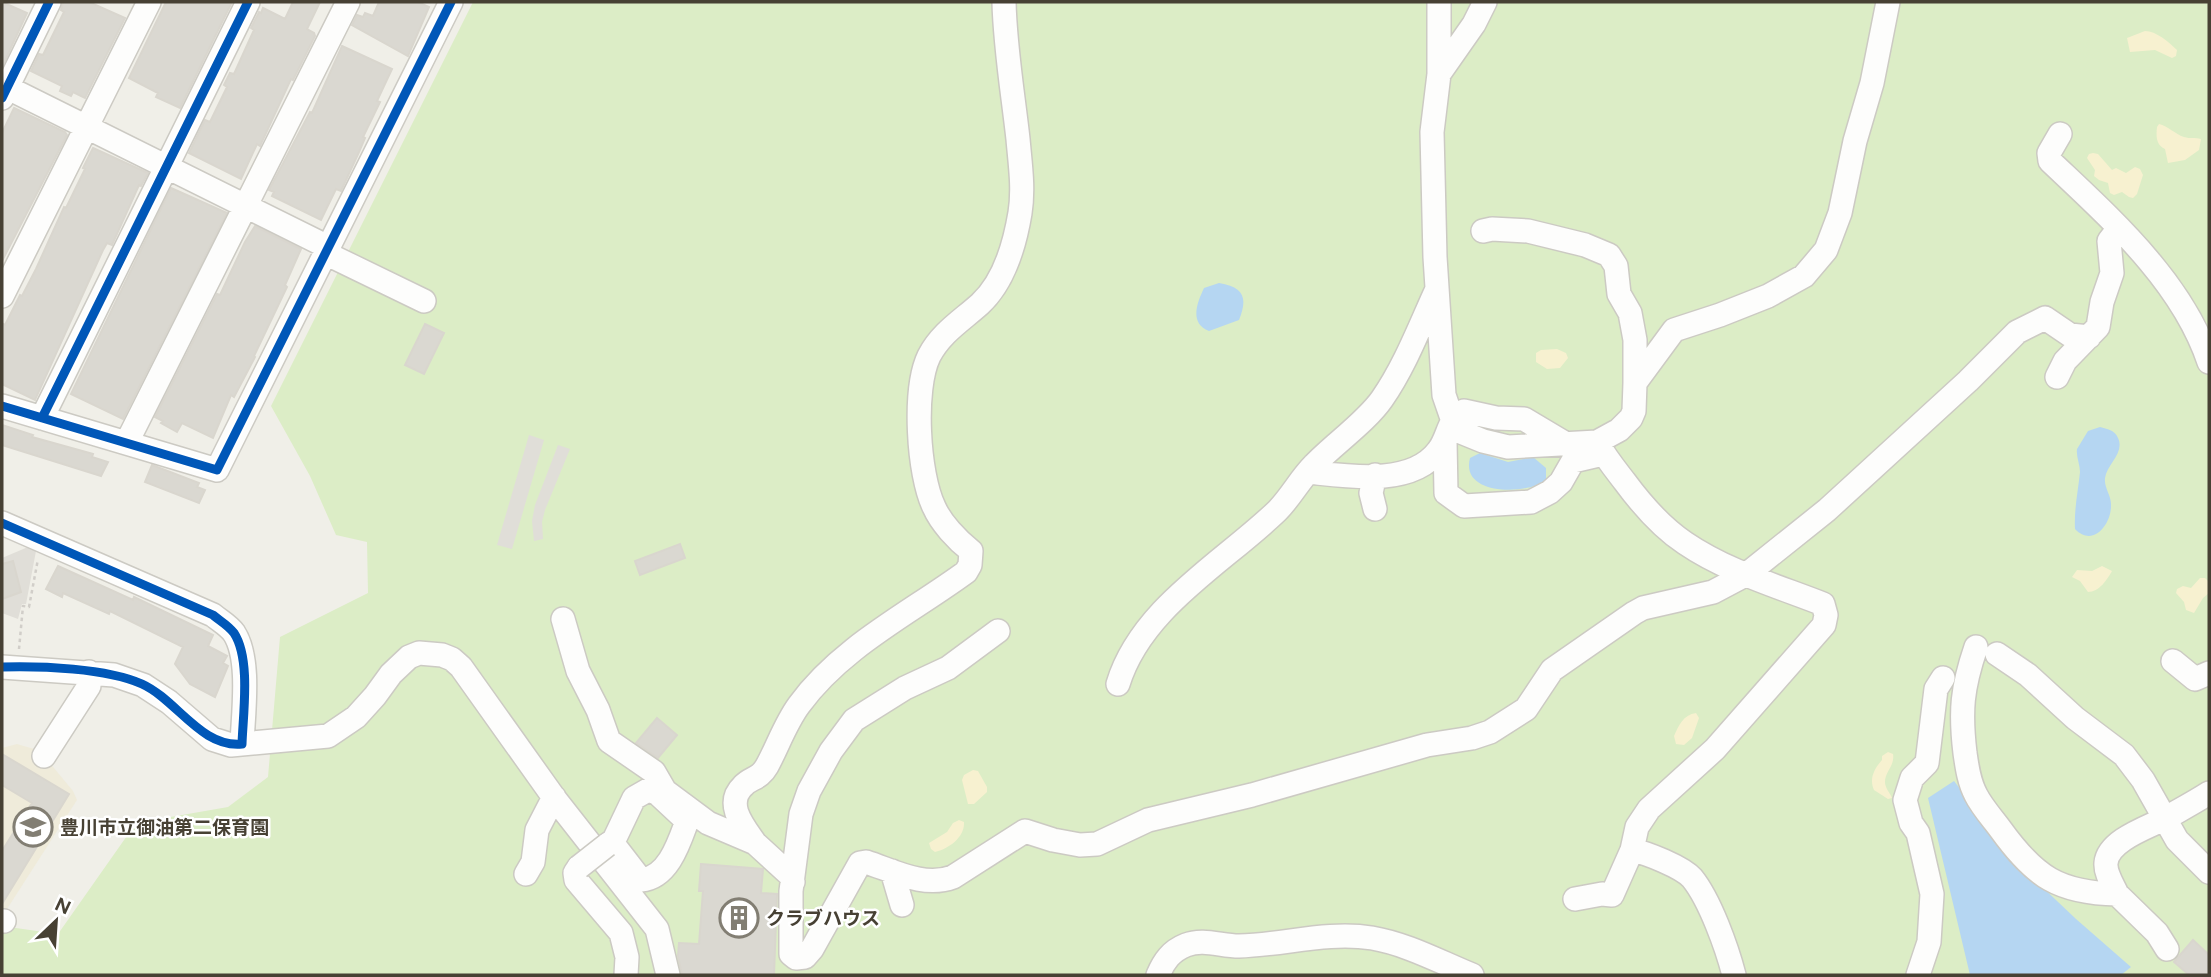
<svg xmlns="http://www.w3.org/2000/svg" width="2211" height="977" font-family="Figtree,'Noto Sans JP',sans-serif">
<rect width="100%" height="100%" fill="#f0efe8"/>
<!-- education -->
<path fill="#efebda" d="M17,744L34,749L44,756L73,791L77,800L7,909L2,910V748Z"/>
<!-- green -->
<path fill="#dcedc6" d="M473,2H2209V975H2V926L58,934L136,823L228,807L268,777L280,637L368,593L367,542L336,535L310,476L271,406Z"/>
<!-- sand -->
<path fill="#f7f1d0" d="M2145,31C2156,31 2169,42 2177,50L2176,56L2172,58L2155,50L2130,52L2127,38Z
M2159,124C2168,126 2175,134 2184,137C2190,139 2195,137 2201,139L2199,150L2185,160L2168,163L2165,149C2156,145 2156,136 2157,127Z
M2093,153L2098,154L2112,170L2116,168L2126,173L2135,167L2140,169L2143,175L2137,194L2133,198L2129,197L2122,192L2114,195L2110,193L2108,183L2099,180L2094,176L2095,170L2087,158L2089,154Z
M1557,349L1566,353L1568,358L1560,368L1547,369L1536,362V353L1541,350Z
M2102,566L2112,571C2107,580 2099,592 2088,592L2080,581L2072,577L2077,570L2092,571Z
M2200,578H2205L2209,582V593L2203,598L2194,613L2186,610L2184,602L2176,593L2177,589L2183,586L2191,588Z
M1696,713L1699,718L1692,738L1684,745L1676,744L1674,736C1679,725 1683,715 1696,713Z
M1888,752L1893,754C1895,766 1885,771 1885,782C1885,788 1890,793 1892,798L1888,799L1874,790C1869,779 1874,769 1882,760V756Z
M973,770L978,771L987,787V792L974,804H968L962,780L964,775Z
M959,820L964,822C965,837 949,849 935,852L931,849L929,843L947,832L953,823Z"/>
<!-- parking -->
<path fill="#e0ded8" d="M529,435L544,440L512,549L497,545Z
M558,445L570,449L545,510L542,522L543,539L534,541L532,521L535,505Z
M28,547L36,551L26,604H22L18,619L2,613V558Z"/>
<!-- water -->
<path fill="#b5d6f2" d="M1219,283C1244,287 1248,298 1239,320L1209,331C1189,323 1197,303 1204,288Z
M2100,427C2107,429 2115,430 2118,438C2125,453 2107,464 2105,478C2104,488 2111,495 2111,504C2112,524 2093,548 2075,529C2074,509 2078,492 2080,472C2080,464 2076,457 2077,449L2088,431Z
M1480,453L1508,462L1533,457L1546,468V481C1524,495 1460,495 1470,458Z
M1954,781L1984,820L2001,848L2076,919L2131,967L2121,975H1970L1928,798Z"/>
<!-- building -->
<path fill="#dad8d1" stroke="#d9d6ce" stroke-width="2" d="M2,2L27,13L2,67Z
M63,2H89L125,18L85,98L73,92L71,96L60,91L62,86L31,71L39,54L43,55L64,12L61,10Z
M166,2H232L180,108L156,97L158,93L129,78Z
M293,2H320L307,29L314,33L315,36L293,80L291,79L260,146L257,144L241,179L189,153L205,120L210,122L227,87L224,85L230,73L234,74L254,30L251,28L259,12L261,13L263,8L285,19Z
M379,2H418L429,7L408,56L352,25L357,15L363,17L365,13L373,16Z
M342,46L392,69L377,101L380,102L363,137L365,138L359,152L341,191L336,189L321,220L272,196L274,192L269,190L310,112L312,113Z
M14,108L65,132L67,135L2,261V133Z
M93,148L148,173L141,186L139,185L112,245L107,243L103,250L35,400L2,384V323L5,325L20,295L22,296L36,269L64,207L66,208L85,169L83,168Z
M171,188L227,213L123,419L71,394Z
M255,226L301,249L285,285L287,287L254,356L255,357L234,397L231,395L213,438L182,423L177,432L161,423L163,421L155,417L217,294L220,295L245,242Z
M425,324L444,333L424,374L405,365Z
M2,425L33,435L32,437L93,454L92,457L108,462L101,476L2,445Z
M152,465L199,483L197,487L205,490L199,503L145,482Z
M680,544L685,558L640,575L635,561Z
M13,561L21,592L2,599V564Z
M58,566L133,600L134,597L213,635L208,646L227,656L223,663L228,666L215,697L190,684L175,664L183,647L110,611L109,614L63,593L62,597L46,589Z
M657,718L677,735L658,758L636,743Z
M2,754L69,794L2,904V851L32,803L2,785Z
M701,864L763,869L761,893L777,894L774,975H682L678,956L679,943L699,944L703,891H699Z
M2193,940L2209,955V975H2189L2174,962Z"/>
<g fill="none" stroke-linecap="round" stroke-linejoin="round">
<!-- minor casing -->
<g stroke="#cccac3" stroke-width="26">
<path id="minor" d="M1439,2V74L1432,132L1435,257L1444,395L1456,430L1483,441L1508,447L1597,442L1619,430L1631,418L1634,411L1635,383L1674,330L1720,315L1768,296L1804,276L1826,250L1840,213L1855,141L1872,83L1888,2
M1439,74L1474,24L1485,2
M2,85L328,247
M2,98L49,2
M2060,134L2049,153L2050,161C2110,218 2182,281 2209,362
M1483,231L1492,229L1528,231L1585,245L1609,255L1616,266L1619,294L1630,313L1635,340V383
M325,253L424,301
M2,296L149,2
M2057,377L2065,361L2098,327L2102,302L2112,273L2109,241L2119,228
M2,406L217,470L451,2
M42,418L248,2
M1445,441L1446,493L1464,506L1531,502L1550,492L1561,482L1573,461L1603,454
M127,442L348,2
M1597,442C1605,457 1615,469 1625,482C1642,505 1661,527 1685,543C1726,571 1777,586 1823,604L1826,615L1824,625L1715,749L1649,809L1637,827L1632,850
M1308,472C1347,476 1411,487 1438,451C1449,438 1447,419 1464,411L1496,418L1524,419L1566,444
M1375,509L1371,493L1375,475
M2,523L213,615C220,621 228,625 234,633C251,659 243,714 242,744
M563,619L578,671L598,710L609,741L654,772L665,791L708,823L755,843L790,875L793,882
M998,631L948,668L905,688L854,720L831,751L809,791L801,814L791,891V954L796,958L805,957L812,949L860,863L866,862C894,871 924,888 953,877L1025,831L1053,840L1080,845L1097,844L1148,820L1252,795L1427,745L1472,738L1490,732L1526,709L1552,670L1634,613L1643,608L1713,592L1747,574L1827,510L1968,381L2017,332L2045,318L2070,335L2089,337
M1976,647C1962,688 1960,711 1965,753C1967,767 1969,782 1976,795C1982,807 1993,819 2001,830C2035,877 2059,893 2117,894L2157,933L2167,949
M1997,654L2028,675L2075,718L2124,755L2143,780L2177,840L2209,872
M2173,661L2195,679L2209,673
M2,667L114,675L143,685L169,702L212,739L231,745L328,736L356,717L375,696L391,674L409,657L419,653L442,655L452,659L461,667L555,799L657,929L668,975
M1118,684C1141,608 1223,563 1277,511C1291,497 1300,479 1314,465C1334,444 1366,422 1382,399C1405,366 1420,326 1437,289
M44,756L89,686V672
M755,843C744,827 724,804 743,786C751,777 759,780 767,766C778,746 785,724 799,705C841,647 910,613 966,572L970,565L971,551C957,540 941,523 934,507C918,474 913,389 929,356C941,333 961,321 980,304C1004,282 1015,243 1020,213C1024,188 1020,163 1018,139C1013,94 1005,47 1004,2
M607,845L614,840L634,798L648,790L657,793L687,821C679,843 668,878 641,880L614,845V840
M579,867L575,873L576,880L621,933L627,957L626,975
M892,871L902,905
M526,874L533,862L537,830L554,797
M2117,894C2113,885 2105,873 2106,863C2108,840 2149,827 2166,818C2180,810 2195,802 2209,793
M1575,899L1602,894L1612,895L1632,850C1647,853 1682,867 1692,878C1710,900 1727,948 1734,975
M2,921H4
M1158,975C1164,961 1171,951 1186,945C1203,938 1221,946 1239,946C1283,945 1327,931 1372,938C1407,944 1440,962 1472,975
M1918,975L1929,942L1932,894L1918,833L1911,823L1905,800L1912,778L1927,763L1936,689L1943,678"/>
</g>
<!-- path -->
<path stroke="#d1cec9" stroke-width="2.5" stroke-dasharray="3.5 3.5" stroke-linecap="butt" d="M19,649L23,606L29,607L38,559"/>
<!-- minor -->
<use href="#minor" stroke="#fdfdfc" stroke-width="23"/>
<!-- minor-bridge casing -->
<g stroke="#cccac3" stroke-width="26" stroke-linecap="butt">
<path id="minor-bridge" d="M579,867L607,845"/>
</g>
<!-- minor-bridge -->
<use href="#minor-bridge" stroke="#fdfdfc" stroke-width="23"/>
<!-- cycleway casing -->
<g stroke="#fff" stroke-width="13">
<path id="cycleway" d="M2,98L49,2
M2,406L217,470L451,2
M42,418L248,2
M2,523L213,615C220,621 228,625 234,633C251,659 243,714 242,744C201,748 177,700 142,684C106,668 41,666 2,667"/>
</g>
<!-- cycleway -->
<use href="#cycleway" stroke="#0057b8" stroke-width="9"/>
</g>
<!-- icons -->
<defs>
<g id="school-ring" transform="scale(2.0125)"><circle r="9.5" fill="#fff" stroke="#827e73" stroke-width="1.5"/><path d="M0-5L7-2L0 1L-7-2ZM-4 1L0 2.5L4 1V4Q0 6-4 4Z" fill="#827e73"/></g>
<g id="building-ring" transform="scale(2.0125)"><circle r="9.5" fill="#fff" stroke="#827e73" stroke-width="1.5"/><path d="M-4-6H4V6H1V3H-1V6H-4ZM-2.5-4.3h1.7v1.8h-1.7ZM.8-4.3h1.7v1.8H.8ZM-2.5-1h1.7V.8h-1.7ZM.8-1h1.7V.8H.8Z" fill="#827e73"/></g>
</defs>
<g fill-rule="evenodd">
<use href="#school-ring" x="33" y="827"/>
<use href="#building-ring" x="739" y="918"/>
</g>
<g text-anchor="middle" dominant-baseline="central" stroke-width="5" stroke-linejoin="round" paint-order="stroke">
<!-- poi labels -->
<g font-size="19" font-weight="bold" fill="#474134" stroke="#fff" text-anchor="start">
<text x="60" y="827">豊川市立御油第二保育園</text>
<text x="766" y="918">クラブハウス</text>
</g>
</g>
<!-- border -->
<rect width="2211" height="977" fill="none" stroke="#474134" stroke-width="7"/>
<!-- north arrow -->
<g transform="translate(56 921) rotate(25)" stroke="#ffffff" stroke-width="5" paint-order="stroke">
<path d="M0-5L12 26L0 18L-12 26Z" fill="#474134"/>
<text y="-10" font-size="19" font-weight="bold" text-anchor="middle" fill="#474134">N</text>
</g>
</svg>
